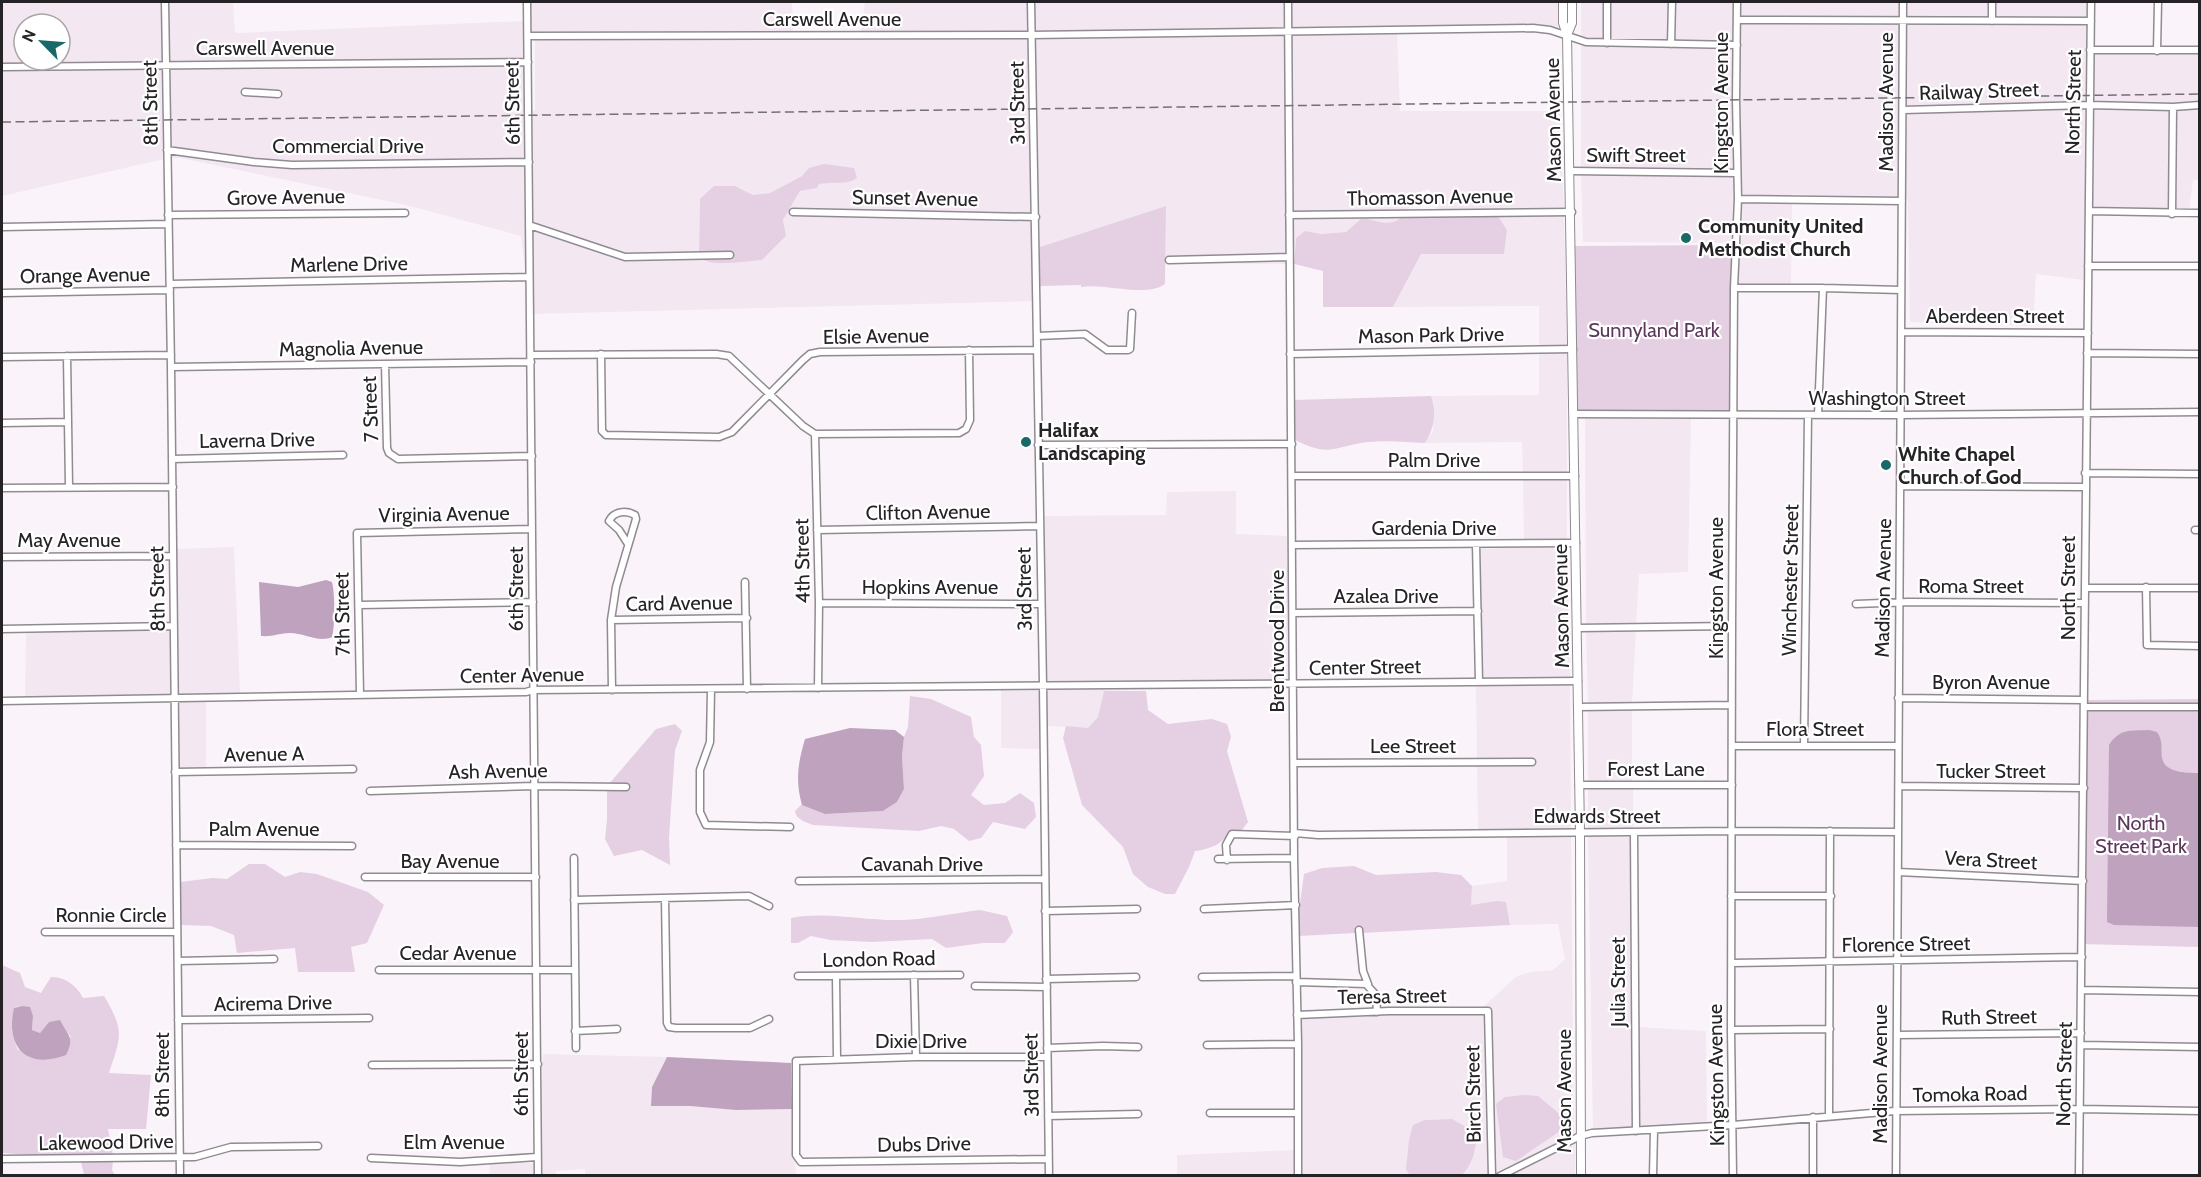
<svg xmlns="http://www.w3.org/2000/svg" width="2201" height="1177" font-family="Cabin,sans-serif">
<rect width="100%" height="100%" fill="#faf4fa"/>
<!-- built -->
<path fill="#f3e7f2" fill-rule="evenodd" d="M2,2H161L162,62L2,64ZM24,24H60V60H24Z
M168,2H233L235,33L524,21L525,59L169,62Z
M530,2H792L793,32L531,33Z
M865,2H1028V32H861Z
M1035,2H1285V27L1035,32Z
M1291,2H1559L1558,28L1506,25L1292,27Z
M1581,2H1604L1603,40L1581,37Z
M1611,2H1669L1668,40H1610Z
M1676,2H1734L1733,42L1674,41Z
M1740,2H1900V19L1740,17Z
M1906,2H1989V18L1906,19Z
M1995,2H2087V18H1996Z
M1740,24L1899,25V198L1792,194V196H1741L1739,100Z
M2087,24L2084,280L2036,274L2033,326L1910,322L1908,200L1905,199L1906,25Z
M1397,32L1400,111H1559V106L1564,209L1439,211L1429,189L1421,191L1407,211L1292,212V33Z
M1285,34L1286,254L1165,257L1167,263L1286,260V264L1165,263L1166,206L1040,247L1035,38Z
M1028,38L1033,214L790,209L800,191L817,188L819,184L830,181L838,184L809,168L802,176L770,193L753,195L735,186L700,199L699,253L625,254L532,223V111H535V39Z
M1581,43L1610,46L1733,48L1734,169L1581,168Z
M2094,53H2199V180H2193L2189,210L2175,211L2177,105L2170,104L2168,211L2092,208Z
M525,66L526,159L292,162L171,147L169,68Z
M162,68L164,159L2,196V70Z
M171,153L293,168L526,165L525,271L521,236L406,205L181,158H171Z
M1581,174L1734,176L1733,243L1583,242Z
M1741,202L1792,203L1791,285H1738Z
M789,209L790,215L1033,220V301L533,314L532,230L625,260L702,259L706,262L762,260L786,236L783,220Z
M1498,216H1564L1567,346L1539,347V306L1393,307L1421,254H1504L1507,230Z
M1402,217L1396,222L1387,223L1362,218L1346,232L1321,234L1305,231L1296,238L1292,264V218Z
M1567,352V473H1523L1522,442L1425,443L1433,431L1434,402L1431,396L1539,395V353Z
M1585,417L1691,419L1688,572L1639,574L1636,624L1586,625Z
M1523,479H1567V540H1524Z
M1236,491V534L1289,536L1290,681L1046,682L1042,516L1166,515L1167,492Z
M1567,546L1570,678L1483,679L1480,549Z
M234,547L240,693L178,694L176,549Z
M170,629L171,694L25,697L26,632Z
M1636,630L1632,703L1588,704L1586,631Z
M1570,684L1571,829L1478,830L1477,765L1535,764L1534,759H1477L1476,685Z
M1047,688H1209L1104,691L1098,717L1088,728L1047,726Z
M1001,689H1040V749L1001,748Z
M178,700H206V769H178Z
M1588,710H1632V782H1588Z
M1588,788H1633V830L1588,829Z
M1507,836H1571L1574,1135L1495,1174L1491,1009L1471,1008L1483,1007L1517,976L1530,972L1553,970L1565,959L1558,924L1510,925L1509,917L1496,901L1471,905L1472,886L1507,881Z
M1588,836L1631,837L1633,1128L1593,1130Z
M1389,1015H1484L1489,1175H1462L1465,1172L1468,1128L1452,1119L1425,1120L1406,1170L1410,1175H1301V1018Z
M1639,1027L1706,1031L1707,1123L1640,1128Z
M543,1054L667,1057L652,1087L651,1106H690L736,1110L792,1109V1155L795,1160L796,1175L585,1176V1169L556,1171V1175H541V1097Z
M1575,1143V1175H1507Z
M1294,1150V1175H1177V1155Z
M490,1163H534V1175L489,1176Z"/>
<!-- green -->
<path fill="#e5cfe3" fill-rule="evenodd" d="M824,164L854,168L857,178C845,186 833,181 819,184L817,188L800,191L783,220L786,236L762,260C748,261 713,267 702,259L733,258L732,252L699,253L700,199L714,186H735L753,195L770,193L802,176L809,168Z
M1166,206L1165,284C1146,298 1105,283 1081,287V285L1040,286V247Z
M1498,216L1507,230L1504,254H1421L1393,307H1323V271L1294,264L1296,238L1305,231L1321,234L1346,232L1362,218C1376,220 1390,228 1402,217Z
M1736,245L1733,414H1574L1572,246Z
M1431,396C1437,411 1434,430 1425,443C1407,442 1387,440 1368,442C1334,446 1331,458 1295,440L1294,400Z
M1104,691H1146L1148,710L1168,724L1212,719L1227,724L1231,737L1227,751L1248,822L1241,831L1229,832C1222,845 1209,849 1195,851L1189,867L1175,894H1165L1148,887L1133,874L1123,847L1082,805L1063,738L1066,726L1088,728L1098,717Z
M910,696L931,699L971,717L974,737L981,745L984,776L971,795L984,805L1005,803L1020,793L1034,803L1036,817L1025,829L993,822L981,838L969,841L954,829L941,826L919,831L813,825C806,822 796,820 795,811L802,804L825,814L883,811L897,802L904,789L902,756L904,737L908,727Z
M2199,699V947L2082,944L2084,700Z
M675,724L682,731L675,750L669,838L670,865L642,850L614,856L605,839L607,820V790H630L629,784H609L656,729Z
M249,864H265L285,877L300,872L317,874L368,892L384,905L367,943L351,947L355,972H298L295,948L237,953L234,935L211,926L181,925L180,882L213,878L227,879Z
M1354,866L1376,875L1436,872L1461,875L1472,886L1471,905L1496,901L1506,902L1510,925L1362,933V927H1355V933L1299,936V911L1304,874L1322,868Z
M980,910L1007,916L1013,932L1005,943H983L946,948L932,939L872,942L830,940L811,936L798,943H791V918C827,911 864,921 902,920C928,919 954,913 980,910Z
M2,965L20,973L25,987L41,993L51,977C66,977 76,985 83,998L104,996C125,1031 121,1036 109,1073L151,1075L146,1129H108L113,1155L47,1156L2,1153ZM22,1006L33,1016L32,1030L40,1033L49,1022L64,1028L71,1037L18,1050C11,1035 10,1023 15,1007Z
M1523,1095L1538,1096L1562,1116L1560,1131L1516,1161L1503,1157L1496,1104L1505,1097Z
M1452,1119L1468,1128L1477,1136C1475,1151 1473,1164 1462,1175H1410L1406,1170L1409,1140L1413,1125L1425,1120Z
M113,1161L112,1170L115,1175H84L81,1162Z"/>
<!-- water -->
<path fill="#bfa2bd" d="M326,580L332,582C335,592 335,627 332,637C319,643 304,633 290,633C280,633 272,637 261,636L259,582L298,587Z
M850,728L895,730L904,737L902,756L904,789L897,802L883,811L825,814L802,805C795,780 798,763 805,739Z
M2149,730L2157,732C2165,744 2159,751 2163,761C2167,773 2189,773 2199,773V927L2114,925L2107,922L2109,745C2120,728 2130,731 2149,730Z
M22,1006L30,1007L33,1016L32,1030L40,1033L49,1022L60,1020C68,1036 75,1037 66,1055C26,1070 5,1047 14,1008Z
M667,1057L791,1063L792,1109L736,1110L690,1106H651L652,1087Z"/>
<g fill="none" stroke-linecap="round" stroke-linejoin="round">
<!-- minor casing -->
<g stroke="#908b90" stroke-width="9">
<path id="minor" d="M165,2L171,367L180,1176
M527,2L538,1176
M1031,2L1043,685L1049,1176
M1288,2L1294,858L1298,1044V1176
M1992,2V21
M1737,20L2091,21
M528,36L1031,35L1533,28L1550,30L1586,42L1737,45
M1607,43V2
M1671,44L1672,2
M2090,50H2200
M2157,51L2158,2
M2,67L528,62
M245,92L278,94
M1903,110L2089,105L2173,107L2200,105
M167,150L254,162L292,165L529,162
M1571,171L1737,173
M1738,199L1902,201
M2089,211L2200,213
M793,212L1036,217
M2172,214L2173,107
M168,215L405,213
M1289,215L1572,212
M529,225L625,257L730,255
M2,227L168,224
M1169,260L1289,257
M2088,266H2200
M170,284L529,277
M1734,288H1823L1901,290
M2,293L170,290
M1901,332L2088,333
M1037,336L1085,334L1107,350H1128L1130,349L1132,313
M2087,353L2200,354
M601,354L602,431L606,435L719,437L732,432L803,360L810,354L820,352L1037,350
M1290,354L1573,349
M531,355L716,354L729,356L803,426L815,434L959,433L966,429L970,420L969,350
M67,356L69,487
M2,357L171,355
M385,364L387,448L389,453L398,459L532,456
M171,367L531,362
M1574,414L1900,415L2200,412
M1818,415L1823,288
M2,423L68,422
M815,434L819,603L818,688
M1038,445L1292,444
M172,459L343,455
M2085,473L2200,474
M1292,476H1575
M1901,486L2085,487
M2,488L173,487
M817,530L1039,526
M2195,530H2200
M1476,544L1479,682
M1292,545L1576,543
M2,557L173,556
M745,582L747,689
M2146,587L2147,645L2200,646
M2085,588H2200
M819,603L1041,604
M1856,604L1908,602L2085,603
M359,605L533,602
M1293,613L1478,611
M611,620L747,618
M1578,628L1732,626
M2,629L174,626
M612,690L611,620L616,587L636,519L635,515C626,510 614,511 609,521L619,530L628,544
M711,690L710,742L700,770V812L706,825L790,827
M360,695L357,533L532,529
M1898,698L2084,700
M2,701L526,692L533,690L1578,681
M1579,707L1732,705
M2084,707H2200
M1732,746H1898
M1804,746L1808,415
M1294,763L1532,762
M175,772L353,769
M1579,785H1732
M1899,786L2084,788
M370,791L534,786L626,787
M1295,833L1318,835L1732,831L1898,832
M1634,833L1636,1131
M176,845L352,846
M574,858L576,1048
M1218,859L1294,858
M1227,860L1226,845L1232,834L1295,836
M1898,872L2083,881
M365,877H536
M799,881L1045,879
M1731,896H1831
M665,898L667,1023L669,1027L676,1028H750L769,1019
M574,900L749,896L769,906
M1204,909L1296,905
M1045,911L1137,909
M1359,930L1363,971L1368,984
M45,932H177
M178,961L274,959
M1732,963L2082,957
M379,970H575
M914,975L916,1057
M798,976L960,975
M836,976L837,1058
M1202,977L1296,976
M1046,979L1136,977
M1296,982L1366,984L1376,995L1377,1012
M975,986L1047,987
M2081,990L2200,992
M1297,1015L1389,1011H1488L1492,1176
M178,1020L369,1018
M1731,1030L1830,1029
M575,1031L617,1029
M1897,1035L2081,1033
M1207,1045L1298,1044
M2081,1045L2200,1047
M1047,1048L1103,1046L1138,1047
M1047,1057H916L796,1061V1155L801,1162L1048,1159
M372,1065L538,1064
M1210,1113H1298
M1048,1116L1138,1114
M1829,1116L1830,831
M1813,1117V1176
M371,1158L460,1162L537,1157
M2,1159L195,1157L231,1147L318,1146
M1500,1176L1580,1136L1592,1133L1733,1125L1895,1111L2080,1109L2200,1111
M1653,1176L1654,1130
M1733,1176L1731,1030L1732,626L1734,288L1738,199L1736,100L1737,2
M1896,1176L1903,2
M2079,1176L2091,2"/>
</g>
<!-- major casing -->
<g stroke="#908b90" stroke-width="10">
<path id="major" d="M1563,2V23L1567,35L1580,833L1581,1176
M1567,35L1572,23V2"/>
</g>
<!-- minor -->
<use href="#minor" stroke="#fff" stroke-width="6"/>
<!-- major -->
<use href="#major" stroke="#fff" stroke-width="8"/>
<!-- rail -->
<path stroke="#747174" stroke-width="1.5" stroke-dasharray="9 4.5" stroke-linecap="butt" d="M2,122L2200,94"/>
</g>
<!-- markers -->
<g fill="#1a6868" stroke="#fff" stroke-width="2">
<circle cx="1686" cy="238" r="6"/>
<circle cx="1026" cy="442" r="6"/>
<circle cx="1886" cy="465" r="6"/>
</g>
<g text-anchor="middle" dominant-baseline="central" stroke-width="4.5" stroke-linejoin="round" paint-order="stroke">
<!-- street labels -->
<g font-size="20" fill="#252325" stroke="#fff">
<text x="832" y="19">Carswell Avenue</text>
<text x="265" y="48">Carswell Avenue</text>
<text transform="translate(1979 91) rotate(-2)">Railway Street</text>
<text transform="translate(1886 102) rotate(-90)">Madison Avenue</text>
<text transform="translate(2073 102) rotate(-89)">North Street</text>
<text transform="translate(150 103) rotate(-91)">8th Street</text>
<text transform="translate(512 103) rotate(-91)">6th Street</text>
<text transform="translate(1017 103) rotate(-91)">3rd Street</text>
<text transform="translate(1721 103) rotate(-90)">Kingston Avenue</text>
<text transform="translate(1553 120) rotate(-91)">Mason Avenue</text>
<text x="348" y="146">Commercial Drive</text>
<text x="1636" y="155">Swift Street</text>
<text transform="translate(286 197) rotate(-1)">Grove Avenue</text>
<text transform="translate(1430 197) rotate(-1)">Thomasson Avenue</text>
<text transform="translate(915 198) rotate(1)">Sunset Avenue</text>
<text transform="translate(349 264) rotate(-1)">Marlene Drive</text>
<text transform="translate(85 275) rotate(-1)">Orange Avenue</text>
<text x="1995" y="316">Aberdeen Street</text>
<text transform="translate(1431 335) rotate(-1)">Mason Park Drive</text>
<text transform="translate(876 336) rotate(-1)">Elsie Avenue</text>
<text transform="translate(351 348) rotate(-1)">Magnolia Avenue</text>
<text x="1887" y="398">Washington Street</text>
<text transform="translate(370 409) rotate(-92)">7 Street</text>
<text transform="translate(257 440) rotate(-1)">Laverna Drive</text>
<text x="1434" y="460">Palm Drive</text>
<text transform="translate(928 512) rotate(-1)">Clifton Avenue</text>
<text transform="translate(444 514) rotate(-1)">Virginia Avenue</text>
<text x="1434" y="528">Gardenia Drive</text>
<text x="69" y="540">May Avenue</text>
<text transform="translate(802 561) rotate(-91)">4th Street</text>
<text transform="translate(1790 580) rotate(-89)">Winchester Street</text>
<text x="1971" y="586">Roma Street</text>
<text x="930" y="587">Hopkins Avenue</text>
<text transform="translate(1716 588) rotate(-90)">Kingston Avenue</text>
<text transform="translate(1883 588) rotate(-89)">Madison Avenue</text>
<text transform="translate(2068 588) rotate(-90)">North Street</text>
<text transform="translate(157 589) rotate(-91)">8th Street</text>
<text transform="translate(516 589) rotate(-90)">6th Street</text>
<text transform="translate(1024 589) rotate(-91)">3rd Street</text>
<text x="1386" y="596">Azalea Drive</text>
<text transform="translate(679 603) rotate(-1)">Card Avenue</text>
<text transform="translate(1561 606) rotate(-91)">Mason Avenue</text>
<text transform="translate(342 614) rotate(-91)">7th Street</text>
<text transform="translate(1277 641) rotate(-90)">Brentwood Drive</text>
<text transform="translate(1365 667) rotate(-1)">Center Street</text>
<text transform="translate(522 675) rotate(-1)">Center Avenue</text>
<text x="1991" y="682">Byron Avenue</text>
<text x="1815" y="729">Flora Street</text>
<text x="1413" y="746">Lee Street</text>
<text transform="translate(264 754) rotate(-1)">Avenue A</text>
<text x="1656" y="769">Forest Lane</text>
<text transform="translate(498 771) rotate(-1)">Ash Avenue</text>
<text x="1991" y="771">Tucker Street</text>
<text x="1597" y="816">Edwards Street</text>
<text x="264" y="829">Palm Avenue</text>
<text transform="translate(1991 860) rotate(3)">Vera Street</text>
<text x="450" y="861">Bay Avenue</text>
<text x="922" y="864">Cavanah Drive</text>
<text x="111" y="915">Ronnie Circle</text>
<text transform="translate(1906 944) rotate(-1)">Florence Street</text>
<text x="458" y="953">Cedar Avenue</text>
<text transform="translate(879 959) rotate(-1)">London Road</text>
<text transform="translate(1618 982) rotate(-90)">Julia Street</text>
<text transform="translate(1392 996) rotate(-1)">Teresa Street</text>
<text transform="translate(273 1003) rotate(-1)">Acirema Drive</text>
<text transform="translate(1989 1017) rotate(-1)">Ruth Street</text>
<text x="921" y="1041">Dixie Drive</text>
<text transform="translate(521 1074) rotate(-90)">6th Street</text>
<text transform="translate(1880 1074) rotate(-90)">Madison Avenue</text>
<text transform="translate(2064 1074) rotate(-89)">North Street</text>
<text transform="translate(162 1075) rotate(-90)">8th Street</text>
<text transform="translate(1031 1075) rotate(-91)">3rd Street</text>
<text transform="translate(1716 1075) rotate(-91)">Kingston Avenue</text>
<text transform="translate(1564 1091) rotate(-90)">Mason Avenue</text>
<text transform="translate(1473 1094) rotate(-91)">Birch Street</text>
<text transform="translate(1970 1094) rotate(-1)">Tomoka Road</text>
<text transform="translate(106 1142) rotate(-1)">Lakewood Drive</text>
<text x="454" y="1142">Elm Avenue</text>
<text transform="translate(924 1144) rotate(-1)">Dubs Drive</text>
</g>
<!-- poi labels -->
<g font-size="20" font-weight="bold" fill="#252325" stroke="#fff" text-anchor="start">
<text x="1698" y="226">Community United<tspan x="1698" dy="23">Methodist Church</tspan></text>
<text x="1038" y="430">Halifax<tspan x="1038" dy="23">Landscaping</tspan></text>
<text x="1898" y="454">White Chapel<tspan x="1898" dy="23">Church of God</tspan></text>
</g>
<!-- park labels -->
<g font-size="20" fill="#5d365c" stroke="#fff">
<text x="1654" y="330">Sunnyland Park</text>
<text x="2141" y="823">North<tspan x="2141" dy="23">Street Park</tspan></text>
</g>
</g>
<!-- border -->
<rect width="2201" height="1177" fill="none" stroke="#252325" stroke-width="6"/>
<!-- north arrow -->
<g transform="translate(42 42) rotate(295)"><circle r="28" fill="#ffffff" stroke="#a8a7a8" stroke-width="1.5"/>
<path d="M0-4.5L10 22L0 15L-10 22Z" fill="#1a6868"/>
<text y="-9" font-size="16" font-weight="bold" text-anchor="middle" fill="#252325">N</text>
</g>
</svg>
